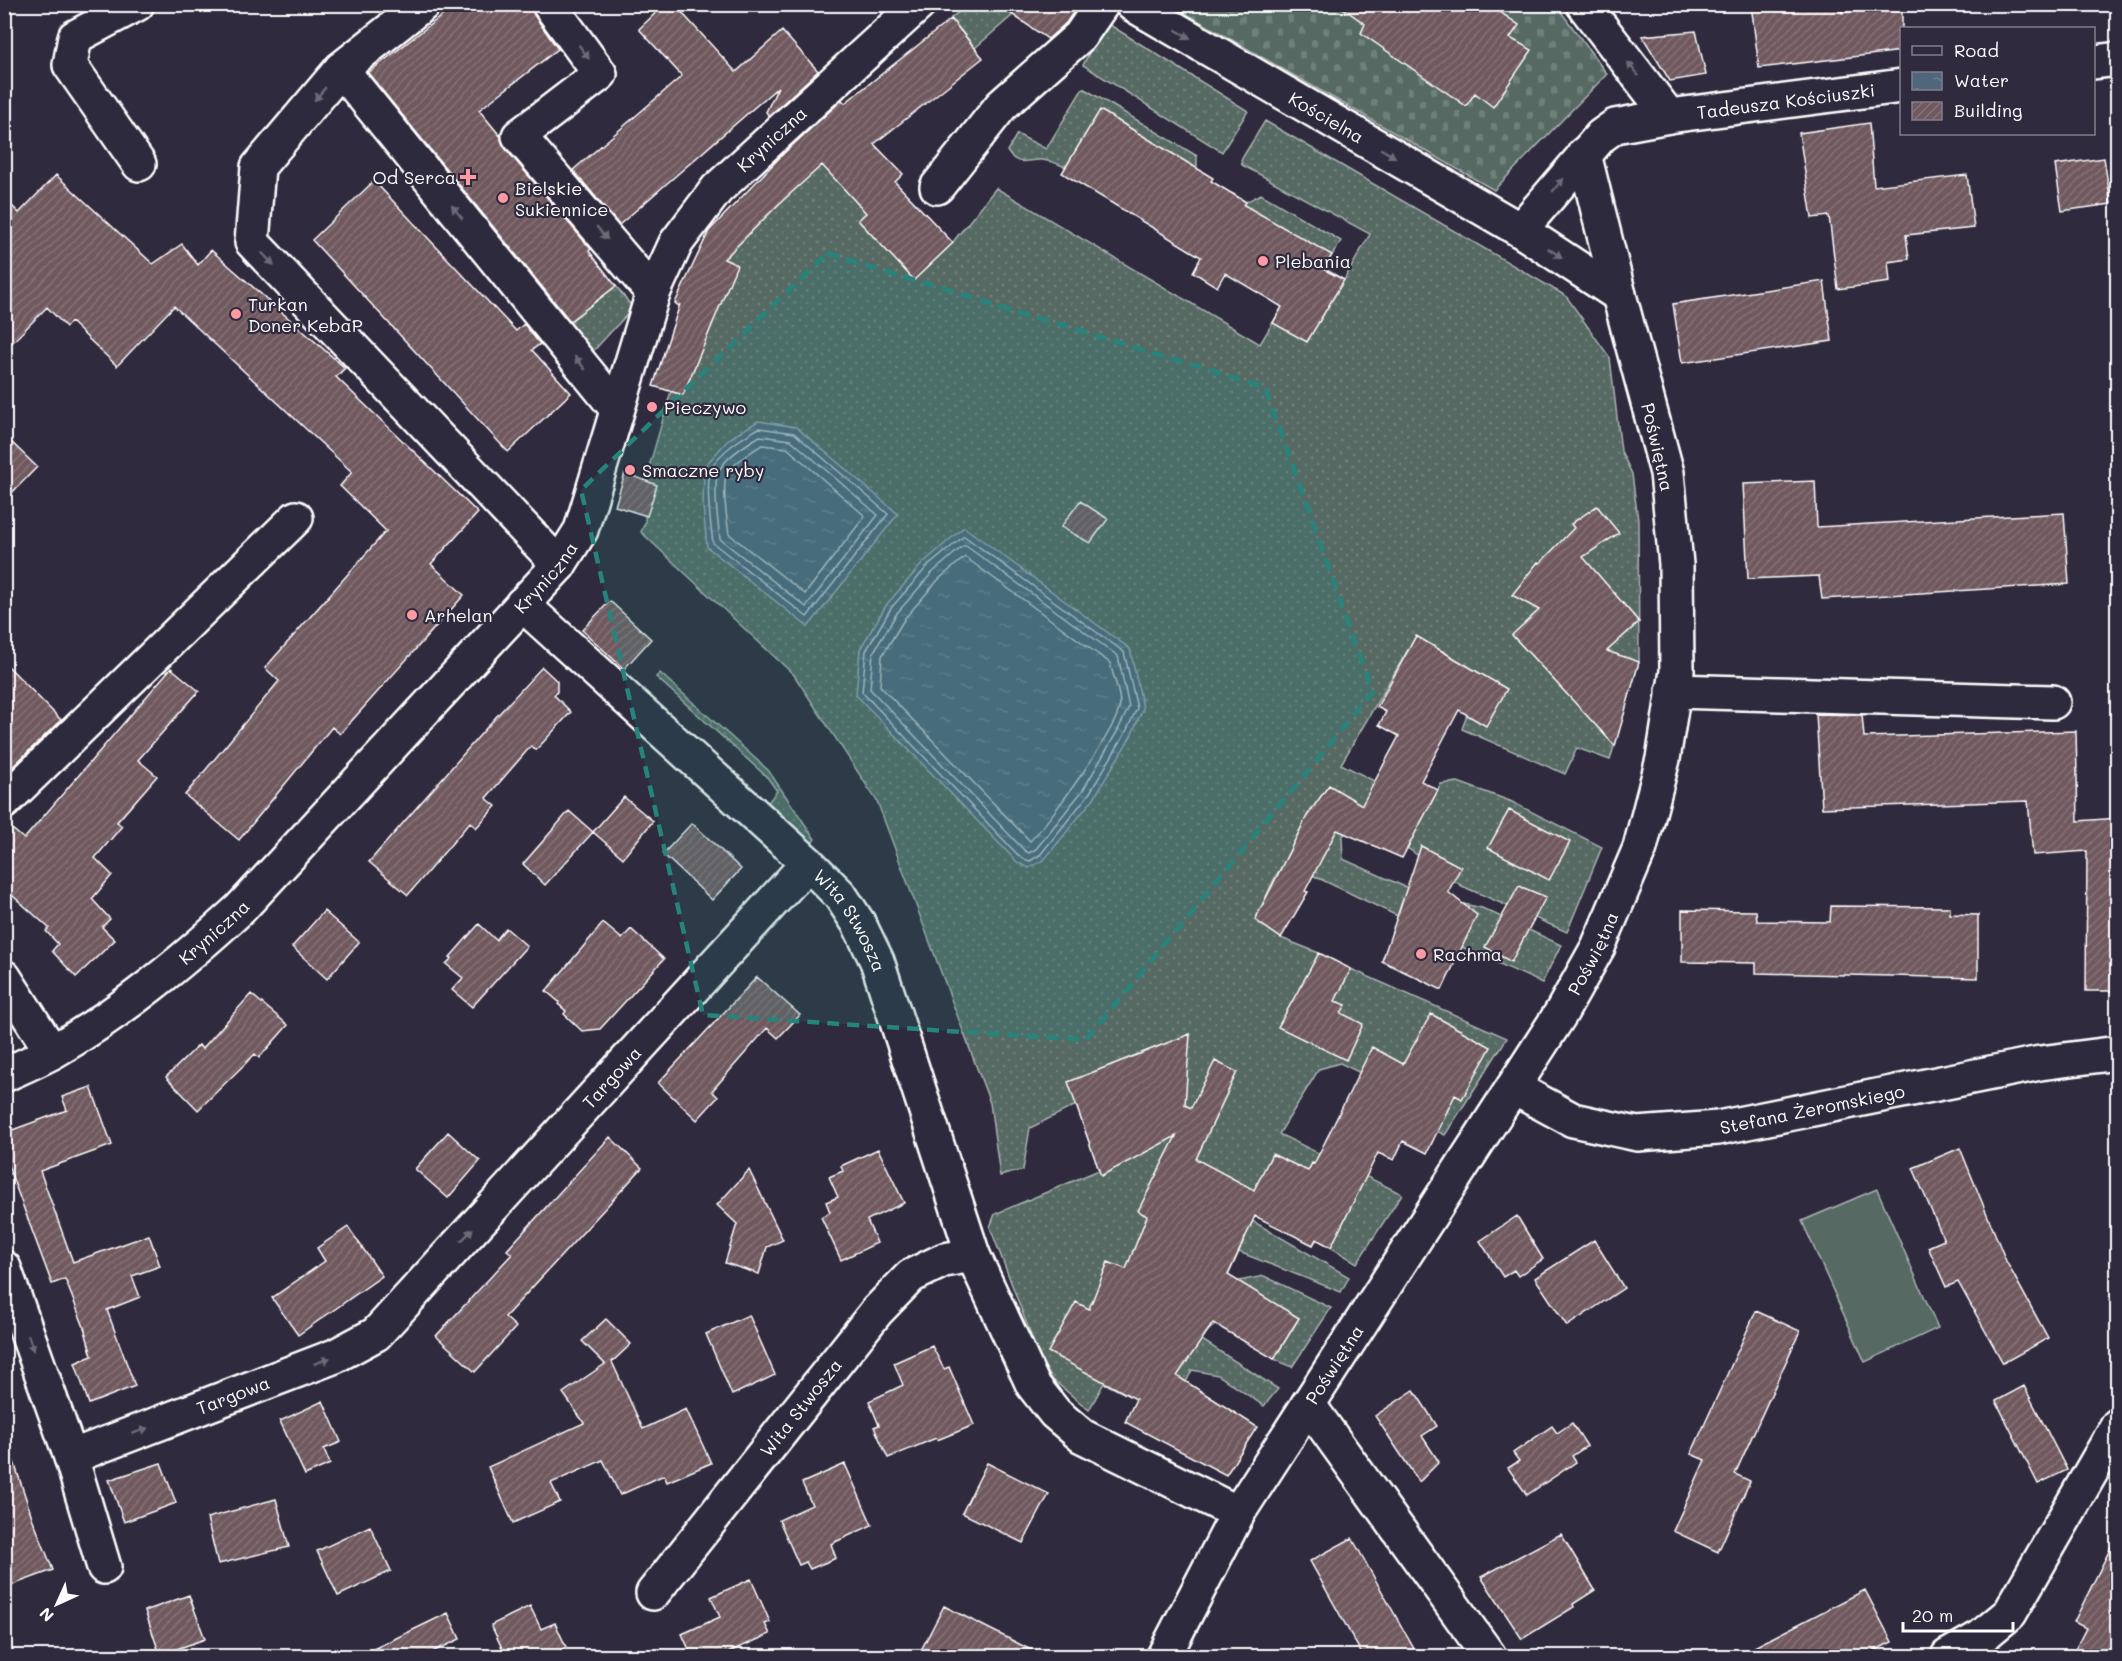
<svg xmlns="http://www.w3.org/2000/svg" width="2122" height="1661" font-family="Mali,sans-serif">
<defs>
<pattern id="grass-dots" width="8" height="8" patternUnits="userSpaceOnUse" patternTransform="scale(1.5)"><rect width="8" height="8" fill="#566a64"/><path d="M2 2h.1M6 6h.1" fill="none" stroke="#6f807b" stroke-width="1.8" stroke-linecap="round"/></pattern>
<pattern id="cemetery-stones" width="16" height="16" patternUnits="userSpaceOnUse" patternTransform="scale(1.5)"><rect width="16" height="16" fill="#566a64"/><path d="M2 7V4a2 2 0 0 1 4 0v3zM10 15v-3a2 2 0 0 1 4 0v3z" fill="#6f807b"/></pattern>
<pattern id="water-ripples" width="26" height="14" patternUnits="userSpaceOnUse" patternTransform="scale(1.5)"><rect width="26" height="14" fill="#50677b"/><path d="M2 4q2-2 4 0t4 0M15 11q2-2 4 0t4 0" fill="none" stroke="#6a7e8f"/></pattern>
<pattern id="building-hatch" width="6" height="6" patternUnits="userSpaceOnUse" patternTransform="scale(1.5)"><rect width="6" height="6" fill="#6f595e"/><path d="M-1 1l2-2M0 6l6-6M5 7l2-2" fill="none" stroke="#857276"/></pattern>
</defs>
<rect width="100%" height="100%" fill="#2f2a3d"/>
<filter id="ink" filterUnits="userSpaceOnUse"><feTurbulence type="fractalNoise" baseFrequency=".0167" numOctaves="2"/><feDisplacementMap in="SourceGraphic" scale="12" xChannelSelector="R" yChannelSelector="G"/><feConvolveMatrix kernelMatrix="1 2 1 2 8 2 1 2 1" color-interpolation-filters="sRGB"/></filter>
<g filter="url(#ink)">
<!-- grass -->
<path fill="url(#grass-dots)" stroke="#aab4b2" stroke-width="1.5" d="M968,5H1005L1013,15L975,48L951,18Z
M1105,22L1248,111L1222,152L1083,65Z
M1083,88L1197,156V169L1065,167C1057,163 1051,161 1042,160C1026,159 1018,168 1007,151L1017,134L1046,149Z
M1265,121L1566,296L1610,358L1621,451L1632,474L1638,520L1639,662L1610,760L1577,748L1565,774L1462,729L1467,714L1478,695L1468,666L1416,636L1341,764L1428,809L1441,784L1458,782L1510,801L1602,847L1567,932L1462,886L1361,816L1342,837L1343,859L1423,895L1482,908L1561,945L1542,983L1462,947L1285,862L1276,875L1255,920L1281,938L1319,953L1309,972L1342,988L1351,969L1507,1038L1445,1135L1357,1092L1369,1077L1340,1063L1319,1069L1279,1134L1402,1194L1357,1263L1317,1239L1313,1245L1285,1231L1287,1227L1204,1193L1349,1277L1341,1292L1239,1252L1227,1278L1229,1283L1264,1276L1331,1308L1292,1367L1274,1359L1299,1318C1268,1317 1218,1307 1202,1340L1278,1389L1264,1406L1218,1375L1192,1370L1171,1413L1150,1359L1129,1396L1104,1383L1089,1410L1052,1379L1039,1356L990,1227L995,1214L1099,1170L1076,1105L1030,1128L1023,1170L1000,1176L990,1103L877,801L794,675L641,532L645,522V481L671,391L723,258L846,130L952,243L996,188L1260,344L1282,307L1233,194L1246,202L1261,194L1341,241L1324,268L1344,280L1370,234L1242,165L1241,160Z
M616,286L633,308L585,360L560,329Z
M660,673L768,770L815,839L807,850L763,809L777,791L767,777L656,677Z"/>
<!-- cemetery -->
<path fill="url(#cemetery-stones)" stroke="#aab4b2" stroke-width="1.5" d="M1171,5H1556L1607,74L1494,190Z"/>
<!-- pitch -->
<path fill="#566a64" stroke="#aab4b2" stroke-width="1.5" d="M1877,1189L1938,1328L1865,1362L1802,1221Z"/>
<!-- water -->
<path fill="url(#water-ripples)" stroke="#96a4b0" stroke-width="1.5" d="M758,421L796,427L898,514L808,627L707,547L703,506L704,467L729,439Z
M964,527L1130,649L1143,708L1131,736L1094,798L1044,860L1029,868L1018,863L856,695L860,649L887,604L923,563Z"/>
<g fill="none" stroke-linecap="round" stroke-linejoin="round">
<!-- shore -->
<path stroke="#b9c2ca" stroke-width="1.5" d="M759,428L794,433L888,514L807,617L713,543C711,527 704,480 712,467C723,449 741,439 759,428Z
M760,436L791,440L878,515L806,607L720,539C718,524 713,486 718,473C723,459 748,443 760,436Z
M762,445L787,448L865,516L805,594L729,534C727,520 722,490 726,477C731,464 751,452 762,445Z
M964,536L1124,652L1137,708L1125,734L1089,794L1040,855L1030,861L1021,858L862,692L866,651L891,608L927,567Z
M963,546H966L1118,656L1129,707L1118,730L1083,790L1036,849L1029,853L1025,851L870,689L873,653L897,613L932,573Z
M965,557L1110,663C1113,676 1120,692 1120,704C1119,727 1048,824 1030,841L880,686L882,656L905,618L939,579Z"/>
</g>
<!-- building -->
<path fill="url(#building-hatch)" stroke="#fff" stroke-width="1.5" d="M457,4H531L534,15L558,49L479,110L501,137L505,148L591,249L589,251L616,286L570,321L368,73Z
M665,4H674L736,72L782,31L818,71L769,116L766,112L778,87L619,225L573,170L682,76L639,29Z
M997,4H1079L1066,23L1048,39Z
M1337,4H1488L1519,25L1510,38L1532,50L1493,107L1475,93L1466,106L1361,33L1365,24Z
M1751,4H1840L1842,13L1891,4H1902V51L1759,68Z
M951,19L983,58L874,144L903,174L895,182L953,243L914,280L858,220L866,213L822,165L779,204L724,259L737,265L683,395L653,386L680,304L679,306L675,303L709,231L784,153L842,100L845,103Z
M1696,31L1706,75L1670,81L1642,36Z
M1100,110L1213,178L1211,181L1246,202L1244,205L1332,255L1323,269L1344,280L1307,342L1273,323L1282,307L1225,273L1217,287L1193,272L1201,257L1062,173Z
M1869,123L1874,186L1967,175L1974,228L1906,235L1909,259L1888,262L1890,282L1838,289L1829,216L1812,218L1799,133Z
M2104,158L2111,204L2062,211L2055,165Z
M56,175L153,264L182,244L198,265L211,250L345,368L336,377L478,513L431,564L464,595L340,734L332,727L239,840L185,795L279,681L265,668L386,531L340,486L352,472L174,306L117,366L71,322L66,327L47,307L4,351V198L19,213Z
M374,181L516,331L524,324L540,344L532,350L571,393L508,452L312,240Z
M1824,281L1832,341L1682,363L1673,304Z
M4,435L37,467L4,501Z
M625,473L657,485L647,516L615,506Z
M1815,481L1817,527L2064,513L2069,584L1822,599L1819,576L1748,579L1743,484Z
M1080,501L1108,519L1090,543L1061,527Z
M1597,506L1619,533L1583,557L1639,622L1607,651L1639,662L1615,746L1512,635L1539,610L1512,595L1538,562L1540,563L1574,528L1571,524Z
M610,601L651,639L624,669L582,630Z
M1416,636L1507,689L1486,726L1459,710L1421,781L1438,790L1402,858L1337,830L1305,891L1308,892L1281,938L1255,920L1307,816L1329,785L1362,805L1399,736L1379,725L1386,712L1377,707Z
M4,662L61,720L4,775Z
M542,667L557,681V692L554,695L571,712L536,750L531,746L486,798L496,806L476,828L470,822L408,895L369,862L495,718Z
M171,668L199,691L138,760L157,776L117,822L122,826L95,858L112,875L92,899L110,919L102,927L115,940L76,977L52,951L58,944L46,931L49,928L4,888V822L24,839Z
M1816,714L1862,715L1864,737L2076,731L2078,821L2118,818V991H2086L2087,851L2033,855L2028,801L1822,808Z
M624,797L653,821L623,858L593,832Z
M1509,810L1570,842L1549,880L1488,848Z
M569,811L593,832L545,885L523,864Z
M692,823L741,869L712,900L663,854Z
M1421,846L1461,867L1448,892L1477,915L1442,990L1382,961Z
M1519,886L1546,897L1511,962L1485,947Z
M1831,906L1950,907V914L1978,915V978L1756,973V963L1682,962V910L1756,911L1757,921L1830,922Z
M324,911L359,942L327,979L292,947Z
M603,923L622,939L631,929L664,959L600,1029L582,1031L564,1014L566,1011L558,1004L559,1002L546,991Z
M479,924L496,940L506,928L527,946L472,1007L452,990L463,978L446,964L452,958L450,957Z
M1319,953L1351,969L1335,1001L1346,1005L1341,1013L1363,1024L1346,1060L1278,1027Z
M757,977L800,1015L778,1038L767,1028L712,1091L718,1097L697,1120L658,1083Z
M251,994L288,1025L259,1058L255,1054L198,1110L166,1077L199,1045L202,1049Z
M1431,1014L1491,1047L1462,1099L1455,1095L1427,1153L1403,1141L1394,1160L1378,1153L1331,1247L1316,1239L1313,1245L1255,1216L1228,1275L1299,1318L1274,1359L1213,1323L1177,1376L1257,1427L1226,1475L1125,1422L1136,1399L1048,1352L1076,1302L1089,1309L1108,1262L1126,1269L1147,1216L1138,1211L1176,1136L1101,1176L1068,1082L1190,1034L1185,1105L1191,1108L1215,1061L1237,1072L1196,1159L1254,1190L1272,1154L1308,1171L1312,1163L1314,1164L1372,1047L1403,1064Z
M91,1087L112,1145L40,1171L73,1262L149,1235L160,1266L132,1276L140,1297L107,1310L135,1386L89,1404L75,1363L92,1356L84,1327L65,1279L52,1284L4,1155V1133L67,1110L62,1097Z
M448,1132L480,1161L448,1198L415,1169Z
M610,1137L642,1168L505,1317L516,1327L475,1372L436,1336L512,1254L507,1250Z
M1960,1148L2006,1261L2048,1338L2003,1363L1958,1282L1946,1287L1928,1247L1944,1240L1913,1168Z
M878,1149L904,1203L867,1220L877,1243L841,1260L821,1217L830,1212L826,1202L838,1197L829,1177L843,1171L841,1166Z
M749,1170L783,1240L767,1247L759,1274L725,1263L737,1224L717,1205Z
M1517,1216L1543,1259L1518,1276L1514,1270L1503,1277L1480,1241Z
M348,1227L382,1276L298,1335L272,1298L325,1261L317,1248Z
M1594,1240L1624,1288L1567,1326L1535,1278Z
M1756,1311L1800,1331L1735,1474L1750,1481L1718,1552L1673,1531L1705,1460L1691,1454Z
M749,1315L775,1375L732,1395L706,1334Z
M606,1319L631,1344L612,1362L643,1429L686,1409L711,1463L667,1482L664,1475L620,1495L603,1460L551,1483L560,1502L513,1523L488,1467L584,1423L563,1393L605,1364L582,1341Z
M932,1346L944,1369L949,1367L974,1425L937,1440L936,1438L888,1458L874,1427L879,1425L869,1401L903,1385L894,1363Z
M2024,1386L2067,1470L2038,1484L1996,1401Z
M1414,1390L1437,1426L1422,1436L1439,1462L1419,1482L1375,1416Z
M323,1401L341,1442L324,1449L330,1464L305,1475L280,1421Z
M1572,1423L1587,1446L1572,1456L1576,1462L1527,1495L1508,1468L1519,1461L1513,1453L1552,1426L1557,1433Z
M10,1450L33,1520L53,1570L4,1588V1451Z
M161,1463L176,1503L124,1522L109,1480Z
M987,1463L1049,1494L1023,1543L962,1513Z
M845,1464L872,1525L831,1544L836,1558L810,1569L806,1562L799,1565L779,1520L812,1505L802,1483Z
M276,1499L289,1547L218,1564L207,1518Z
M370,1526L391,1571L338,1596L317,1551Z
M2118,1533V1656H2072L2086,1628L2074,1622Z
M1561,1534L1595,1590L1573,1604L1574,1607L1522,1639L1481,1577Z
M1352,1538L1418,1656H1363L1310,1561Z
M751,1579L770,1622L765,1624L770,1634L720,1656H692L682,1634L720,1617L711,1597Z
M1865,1590L1892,1642L1864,1656H1737Z
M189,1595L205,1639L160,1655L145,1611Z
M530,1606L541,1629L555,1623L566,1647L553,1654L554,1656H484L502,1648L491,1625Z
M944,1606L1043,1656H918Z
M448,1613L460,1639L424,1656H359Z"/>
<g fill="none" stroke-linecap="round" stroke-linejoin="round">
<!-- minor casing -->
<g stroke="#fff" stroke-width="38">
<g id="minor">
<path d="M137,4L75,37L70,65L139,164"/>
<path d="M549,4L600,74L519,136L653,293"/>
<path id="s1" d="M1132,4L1520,230L1619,295"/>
<path d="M1583,4L1669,116"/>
<path d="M2094,62L2118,59"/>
<path d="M341,69L423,4"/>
<path d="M937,187L1001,106L1080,36L1102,4"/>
<path id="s2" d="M1520,230L1601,136L1615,126L1669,116L1902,86"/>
<path d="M559,565L252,242L258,167L341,69L617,409"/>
<path id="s3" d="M522,604L808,863L840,895L859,924L877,961L973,1255L1033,1385L1055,1413L1082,1436L1238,1513"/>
<path d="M1673,691L2053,702"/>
<path d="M4,802L296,518"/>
<path d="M4,977L52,1052"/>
<path id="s4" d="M4,1075C21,1067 38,1060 54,1051C122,1012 182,962 240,909L559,565L581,530L653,293L676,243L717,189L919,4"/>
<path id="s5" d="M1514,1088L1573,1120L1637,1134L1718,1128L2040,1063L2118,1053"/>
<path id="s6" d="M4,1268L71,1457L335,1356L376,1334L808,863"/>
<path d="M1308,1404L1489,1656"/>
<path d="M71,1457L104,1567"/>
<path id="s7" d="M653,1593L877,1311L911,1276L944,1260L973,1255"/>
<path id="s8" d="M1164,1656L1238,1513L1561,1013L1598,947L1640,848L1663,759L1677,671L1676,564L1667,473L1619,295L1584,154"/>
<path d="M1948,1656L1981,1637L2010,1613L2118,1425"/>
</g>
</g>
<!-- minor -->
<use href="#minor" stroke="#2f2a3d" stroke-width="33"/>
</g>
<!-- one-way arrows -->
<defs><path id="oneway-solid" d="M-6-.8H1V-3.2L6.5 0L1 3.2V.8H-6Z" transform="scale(1.5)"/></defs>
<g fill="#6d6a77">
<use href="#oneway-solid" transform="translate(1183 34) rotate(30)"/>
<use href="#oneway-solid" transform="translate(584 52) rotate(54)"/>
<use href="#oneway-solid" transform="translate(1633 69) rotate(-128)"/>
<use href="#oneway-solid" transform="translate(320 94) rotate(130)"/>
<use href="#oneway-solid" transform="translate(1388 153) rotate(30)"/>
<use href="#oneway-solid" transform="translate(1558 185) rotate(-50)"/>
<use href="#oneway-solid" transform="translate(457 212) rotate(-129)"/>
<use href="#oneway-solid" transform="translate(602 233) rotate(50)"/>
<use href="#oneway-solid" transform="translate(1555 253) rotate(33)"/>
<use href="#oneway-solid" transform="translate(268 259) rotate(46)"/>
<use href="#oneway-solid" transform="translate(580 363) rotate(-129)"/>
<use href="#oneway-solid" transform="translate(467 1235) rotate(-47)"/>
<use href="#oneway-solid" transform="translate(31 1343) rotate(71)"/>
<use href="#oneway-solid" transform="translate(322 1361) rotate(-21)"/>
<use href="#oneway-solid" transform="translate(140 1431) rotate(-21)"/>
</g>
</g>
<!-- marked area -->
<path fill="#27847c" fill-opacity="0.2" stroke="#27847c" stroke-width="4.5" stroke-dasharray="12 8" stroke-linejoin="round" d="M827,253L1265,387L1373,692L1086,1040L703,1015L581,490Z"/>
<!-- markers -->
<g fill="#ff9aa2" stroke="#2f2a3d" stroke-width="2">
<path d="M465 168h6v6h6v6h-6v6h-6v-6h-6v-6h6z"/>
<circle cx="503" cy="198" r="6"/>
<circle cx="1263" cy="261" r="6"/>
<circle cx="236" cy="314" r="6"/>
<circle cx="652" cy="407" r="6"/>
<circle cx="630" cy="470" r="6"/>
<circle cx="412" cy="615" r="6"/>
<circle cx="1421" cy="954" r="6"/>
</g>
<g text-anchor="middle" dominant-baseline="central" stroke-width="4.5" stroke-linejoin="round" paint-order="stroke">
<!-- street labels -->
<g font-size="18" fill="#fff" stroke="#2f2a3d">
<text stroke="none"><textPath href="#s2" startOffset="314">Tadeusza Kościuszki</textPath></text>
<text stroke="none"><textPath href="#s1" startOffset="225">Kościelna</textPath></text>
<text stroke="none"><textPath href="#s4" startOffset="1245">Kryniczna</textPath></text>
<text transform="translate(1658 447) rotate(77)">Poświętna</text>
<text stroke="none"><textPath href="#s4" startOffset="741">Kryniczna</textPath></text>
<text stroke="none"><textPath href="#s3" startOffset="458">Wita Stwosza</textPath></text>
<text stroke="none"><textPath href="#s4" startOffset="255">Kryniczna</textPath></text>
<text stroke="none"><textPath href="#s8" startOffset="824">Poświętna</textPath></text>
<text stroke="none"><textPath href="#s6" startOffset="878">Targowa</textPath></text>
<text stroke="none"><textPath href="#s5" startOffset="310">Stefana Żeromskiego</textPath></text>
<text stroke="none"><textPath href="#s8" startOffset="338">Poświętna</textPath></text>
<text stroke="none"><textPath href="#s6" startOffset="374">Targowa</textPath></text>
<text stroke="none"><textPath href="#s7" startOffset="237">Wita Stwosza</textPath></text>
</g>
<!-- poi labels -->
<g font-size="18" fill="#fff" stroke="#2f2a3d" text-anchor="start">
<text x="456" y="177" text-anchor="end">Od Serca</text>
<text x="515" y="188">Bielskie<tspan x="515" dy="21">Sukiennice</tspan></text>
<text x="1275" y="261">Plebania</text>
<text x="248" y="304">Turkan<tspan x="248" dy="21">Doner KebaP</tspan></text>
<text x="664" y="407">Pieczywo</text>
<text x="642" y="470">Smaczne ryby</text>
<text x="424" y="615">Arhelan</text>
<text x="1433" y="954">Rachma</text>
</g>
</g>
<!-- margin -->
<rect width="2122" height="1661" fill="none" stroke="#2f2a3d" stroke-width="24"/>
<rect x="12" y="12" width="2098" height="1637" fill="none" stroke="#fff" stroke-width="2" filter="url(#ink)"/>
<!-- legend -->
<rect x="1900" y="27" width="195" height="108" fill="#2f2a3d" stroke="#827f8b" stroke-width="1.5"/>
<rect x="1912" y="46" width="30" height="9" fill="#2f2a3d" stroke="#827f8b" stroke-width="1.5"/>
<text x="1954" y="57" font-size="18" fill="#ffffff">Road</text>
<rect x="1912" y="72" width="30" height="18" fill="url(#water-ripples)" stroke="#827f8b" stroke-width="1.5"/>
<text x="1954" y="87" font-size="18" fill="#ffffff">Water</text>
<rect x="1912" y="102" width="30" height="18" fill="url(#building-hatch)" stroke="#827f8b" stroke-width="1.5"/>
<text x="1954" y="117" font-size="18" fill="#ffffff">Building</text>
<!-- north arrow -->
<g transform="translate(57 1604) rotate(225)" stroke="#2f2a3d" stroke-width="4.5" paint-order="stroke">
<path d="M0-4.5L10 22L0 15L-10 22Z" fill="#ffffff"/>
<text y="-9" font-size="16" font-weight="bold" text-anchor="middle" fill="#ffffff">N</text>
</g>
<!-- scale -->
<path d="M1903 1622v9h110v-9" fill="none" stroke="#ffffff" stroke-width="3"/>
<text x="1912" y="1622" font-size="18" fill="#ffffff" stroke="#2f2a3d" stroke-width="4.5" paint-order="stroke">20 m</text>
</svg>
